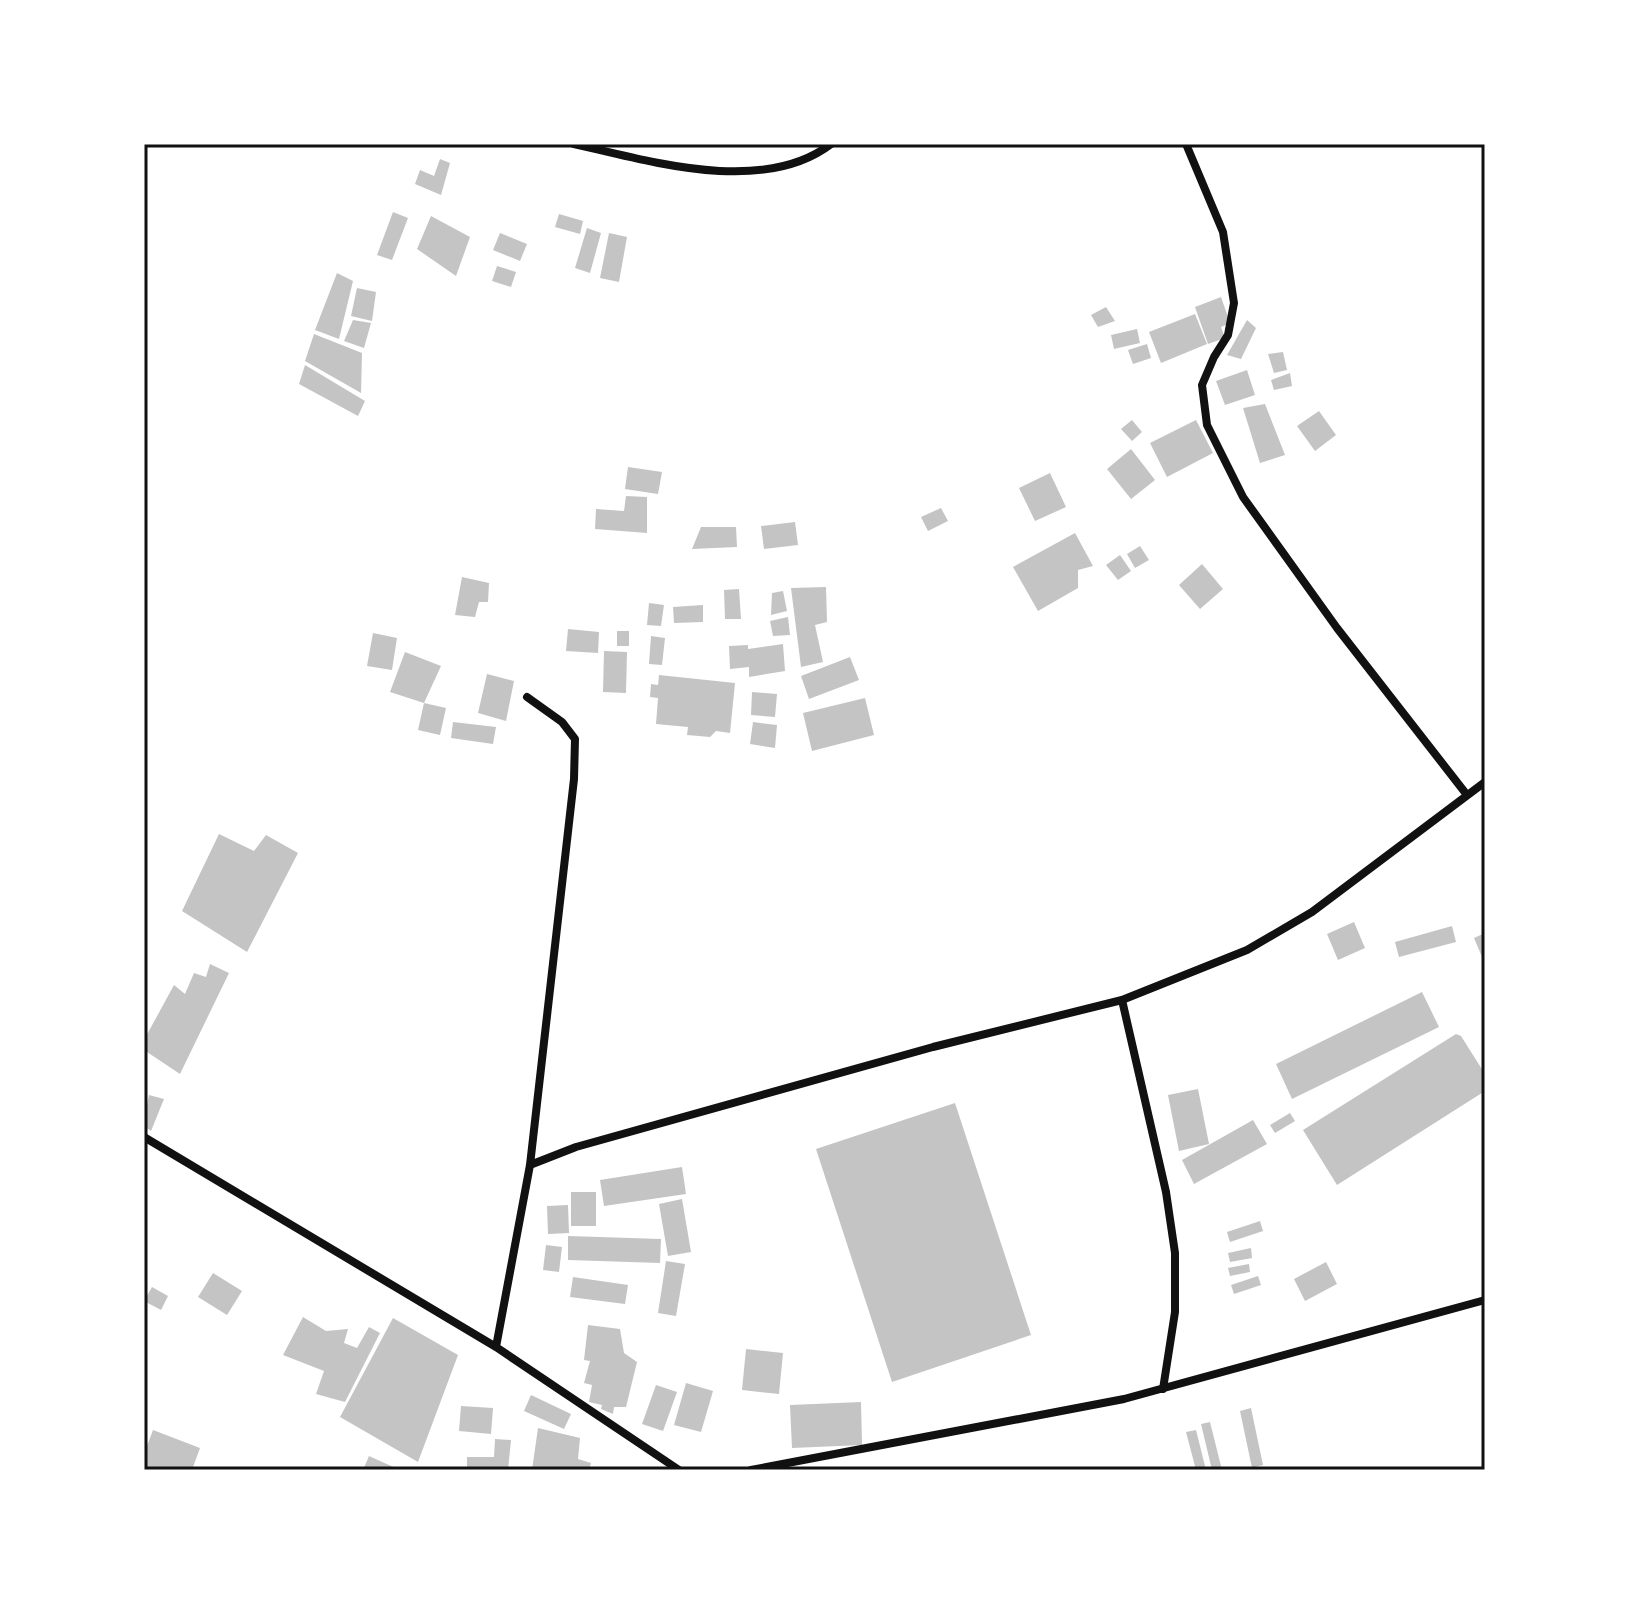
<svg xmlns="http://www.w3.org/2000/svg" width="1629" height="1614" font-family="'Asap Condensed',sans-serif">
<rect width="100%" height="100%" fill="#fff"/>
<!-- building -->
<path fill="#c4c4c4" d="M440,159L450,163L441,195L415,184L420,170L434,176Z
M393,212L408,218L392,260L377,255Z
M559,214L583,221L580,234L555,227Z
M431,216L470,237L456,276L417,249Z
M587,228L601,233L590,273L575,268Z
M500,233L527,244L520,261L493,250Z
M609,233L627,237L619,282L600,278Z
M497,266L516,272L511,287L492,281Z
M337,273L353,281L339,339L315,330Z
M357,288L376,292L372,321L351,316Z
M1221,297L1230,323L1221,327L1225,338L1208,344L1195,307Z
M1106,307L1115,321L1098,327L1091,315Z
M1195,314L1207,344L1161,363L1149,332Z
M353,320L371,323L364,348L344,341Z
M1247,320L1256,328L1241,359L1227,355Z
M1137,329L1140,343L1114,349L1111,335Z
M314,334L362,353L361,393L305,361Z
M1147,344L1151,358L1133,364L1128,350Z
M1283,352L1287,370L1274,373L1268,354Z
M305,365L365,401L358,416L299,384Z
M1247,370L1255,395L1225,405L1216,381Z
M1290,373L1292,386L1274,390L1271,380Z
M1265,404L1285,455L1260,463L1243,408Z
M1319,411L1336,435L1315,451L1297,426Z
M1132,420L1142,432L1132,441L1121,429Z
M1196,420L1213,453L1167,477L1150,443Z
M1131,449L1155,480L1131,499L1107,469Z
M628,467L662,472L658,494L625,489Z
M1050,473L1066,507L1035,521L1019,488Z
M626,496L647,497V533L595,529L596,509L624,511Z
M941,508L948,521L928,531L921,517Z
M795,522L798,545L764,549L761,526Z
M701,527H736L737,547L692,549Z
M1075,533L1093,566L1078,570V588L1038,611L1013,567Z
M1140,546L1149,560L1135,568L1127,554Z
M1120,555L1131,571L1118,580L1106,565Z
M1202,564L1223,589L1200,609L1179,585Z
M462,577L489,583L488,602H479L475,617L455,615Z
M826,587L827,622L815,625L823,662L801,667L791,588Z
M739,589L741,619H725L724,590Z
M783,591L787,611L771,615L772,593Z
M649,603L664,605L661,626L647,625Z
M703,605V622L674,623L673,607Z
M788,617L790,635L773,636L770,621Z
M568,629L599,632L598,653L566,651Z
M617,631H629V646H617Z
M373,633L397,638L392,670L367,666Z
M651,636L665,638L662,665L649,664Z
M783,644L785,671L749,677V667L730,669L729,646L748,645V649Z
M604,651L627,652L626,693L603,692Z
M405,652L441,666L424,703L390,692Z
M850,657L859,680L809,699L801,676Z
M487,674L514,681L506,721L478,713Z
M659,675L735,683L730,733L716,731L710,737L687,735L688,727L656,724L658,698L650,697L651,684L658,685Z
M752,692L777,694L775,717L751,715Z
M865,698L874,735L812,751L803,713Z
M424,703L446,708L440,735L418,730Z
M453,722L496,727L493,744L451,738Z
M753,722L777,725L775,748L750,744Z
M219,834L254,851L266,835L298,853L247,952L182,911Z
M1354,922L1365,948L1338,960L1327,934Z
M1452,926L1456,942L1399,957L1395,942Z
M1485,933V964L1474,938Z
M210,964L229,973L180,1074L144,1050V1040L174,985L185,994L194,973L206,977Z
M1422,992L1439,1027L1292,1099L1276,1064Z
M1456,1034L1461,1036L1485,1074V1091L1337,1185L1303,1130Z
M1198,1089L1209,1144L1179,1151L1168,1095Z
M149,1095L164,1099L151,1131L144,1126V1103L147,1105Z
M955,1103L1031,1335L892,1382L816,1149Z
M1290,1113L1295,1121L1275,1133L1270,1125Z
M1253,1120L1267,1144L1194,1184L1182,1160Z
M682,1167L686,1194L604,1206L600,1180Z
M571,1192H596V1226H571Z
M682,1199L691,1252L668,1256L659,1204Z
M568,1205L569,1233L548,1234L547,1206Z
M1260,1221L1263,1231L1230,1242L1227,1232Z
M568,1236L661,1239L660,1263L568,1260Z
M546,1245L562,1247L559,1272L543,1270Z
M1251,1248L1252,1258L1230,1262L1228,1253Z
M666,1261L685,1264L676,1316L658,1313Z
M1326,1262L1337,1284L1305,1301L1294,1279Z
M1249,1264L1250,1272L1230,1276L1228,1268Z
M213,1273L242,1291L227,1315L198,1297Z
M1258,1276L1261,1285L1234,1294L1231,1285Z
M573,1277L628,1285L625,1304L570,1297Z
M152,1287L168,1296L161,1310L144,1301Z
M303,1317L326,1331L348,1329L344,1343L357,1348L369,1327L380,1333L345,1402L316,1394L324,1371L283,1355Z
M393,1318L458,1355L418,1462L340,1417Z
M588,1325L620,1329L624,1353L637,1362L626,1407H614L613,1414L601,1409L602,1405L589,1402L592,1385L584,1383L590,1361L584,1360Z
M746,1349L783,1353L779,1394L742,1390Z
M686,1383L713,1391L701,1432L674,1425Z
M656,1385L677,1392L663,1431L642,1424Z
M531,1395L571,1414L564,1429L524,1411Z
M861,1402L862,1445L792,1448L790,1405Z
M461,1406L493,1408L491,1434L459,1431Z
M1251,1408L1263,1465L1252,1468L1240,1411Z
M1210,1422L1222,1470H1212L1201,1424Z
M538,1428L580,1438L578,1459L591,1463L589,1470H532Z
M153,1430L200,1448L192,1470H144V1454Z
M1196,1430L1206,1470H1196L1186,1432Z
M495,1439L511,1440L508,1470H467V1457H494Z
M369,1456L400,1470H363Z"/>
<g fill="none" stroke-linecap="round" stroke-linejoin="round">
<!-- minor -->
<path stroke="#111" stroke-width="8" d="M574,144C649,161 763,196 831,144
M1186,144L1223,232L1234,303L1228,335L1214,357L1202,385L1207,425L1243,497L1337,628L1467,795
M1122,1000L1166,1192L1175,1253V1312L1163,1389
M144,1137L496,1347L679,1470
M530,1165L576,1147L933,1047L1122,1000L1247,950L1312,912L1485,782
M496,1347L530,1165L574,779L575,739L562,722L527,697
M751,1470L1124,1399L1485,1300"/>
</g>
<!-- border -->
<rect width="1629" height="1614" fill="none" stroke="#ffffff" stroke-width="292"/>
<rect x="146" y="146" width="1337" height="1322" fill="none" stroke="#111" stroke-width="3"/>
</svg>
